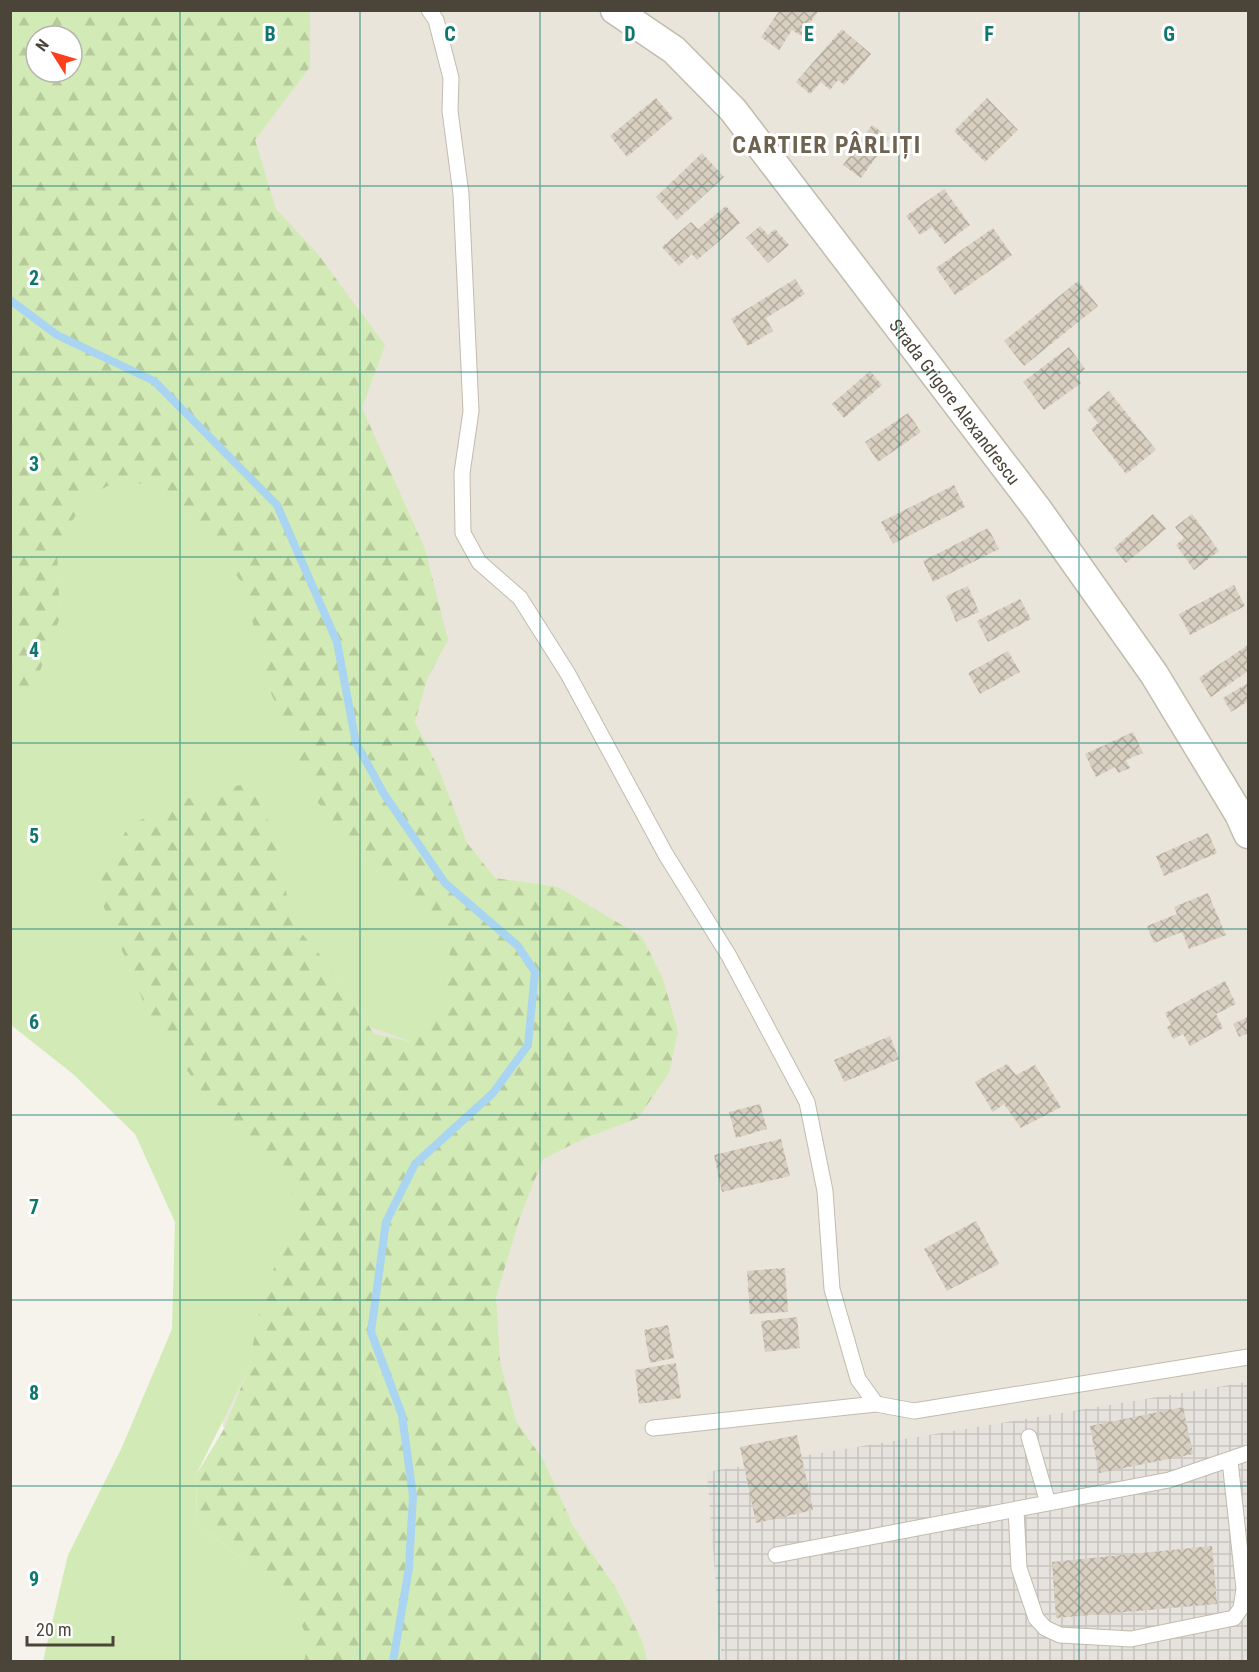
<svg xmlns="http://www.w3.org/2000/svg" width="1259" height="1672" font-family="'Roboto Condensed',sans-serif">
<defs>
<pattern id="industrial-grid" width="8" height="8" patternUnits="userSpaceOnUse" patternTransform="scale(1.5)"><rect width="8" height="8" fill="#e6e2dd"/><path d="M0 4h8M4 0v8" fill="none" stroke="#c7c3be"/></pattern>
<pattern id="forest-firs" width="22" height="20" patternUnits="userSpaceOnUse" patternTransform="scale(1.5)"><rect width="22" height="20" fill="#d2eab5"/><path d="M5 1l3.5 6h-7zM16 11l3.5 6h-7z" fill="#b6ca9c"/></pattern>
<pattern id="building-cross-hatch" width="8" height="8" patternUnits="userSpaceOnUse" patternTransform="scale(1.5)"><rect width="8" height="8" fill="#d8cfc1"/><path d="M0 0l8 8M0 8l8-8" fill="none" stroke="#b1aa9e"/></pattern>
</defs>
<rect width="100%" height="100%" fill="#f6f3ec"/>
<!-- residential -->
<path fill="#eae5da" fill-rule="evenodd" d="M10,11H1248V1661H260L244,1530L196,1288L140,1042L11,743ZM36,36H72V72H36Z"/>
<!-- industrial -->
<path fill="url(#industrial-grid)" d="M1248,1382V1661H722L707,1472Z"/>
<!-- grass -->
<path fill="#d2eab5" d="M126,477L163,495L202,527L244,586L267,684L290,737L311,794L373,871L412,904L450,947L446,999L413,1042L370,1027L333,970L292,922L275,833L200,1089L287,1170L298,1221L264,1288L248,1370L196,1475L197,1524L283,1589L309,1640L304,1661H43L68,1555L122,1447L172,1329L175,1222L135,1134L73,1074L11,1025L10,701L32,693L60,617L57,548L86,497Z"/>
<!-- forest -->
<path fill="url(#forest-firs)" fill-rule="evenodd" d="M11,10L310,11V67L255,140L276,209L317,253L385,345L362,408L425,549L448,640L427,679L415,722L438,767L467,843L495,878L558,887L642,937L663,979L678,1032L669,1073L638,1118L583,1139L543,1159L520,1217L496,1297L500,1362L516,1421L544,1461L573,1526L616,1588L643,1643L647,1661H304L309,1640L283,1589L197,1524L196,1475L224,1429L248,1370L264,1288L298,1221L287,1170L200,1089L149,1015L93,881L130,825L186,799L248,783L275,833L292,922L333,970L374,1034L413,1042L446,999L450,947L412,904L373,871L311,794L290,737L267,684L244,586L202,527L163,495L126,477L86,497L57,548L60,617L32,693L11,701ZM36,36H72V72H36Z"/>
<g fill="none" stroke-linecap="round" stroke-linejoin="round">
<!-- stream -->
<path stroke="#a9d4f2" stroke-width="8" d="M10,300L57,335L154,381L277,505L337,642L356,743L384,794L445,883L518,946L535,972L528,1045L493,1093L415,1164L386,1222L371,1332L402,1415L413,1496L409,1568L393,1662"/>
</g>
<!-- building -->
<path fill="url(#building-cross-hatch)" d="M780,10H819L801,36L792,30L779,50L761,37Z
M842,29L871,54L844,85L838,80L830,90L821,82L810,94L796,82Z
M656,98L673,118L627,157L610,136Z
M987,98L1018,130L985,162L954,131Z
M872,125L890,138L861,178L843,165Z
M702,153L724,177L677,220L656,197Z
M944,189L970,225L945,244L932,227L920,235L906,216Z
M726,206L740,223L697,260L692,254L679,266L662,247L691,222L698,229Z
M760,226L768,235L775,229L789,245L768,263L746,238Z
M993,228L1012,255L955,295L936,268Z
M795,279L805,294L766,318L773,331L748,346L731,319Z
M1078,281L1098,306L1024,366L1004,341Z
M1069,347L1085,369L1076,376L1081,383L1044,410L1023,382Z
M870,371L882,385L844,418L832,404Z
M1109,391L1156,450L1126,474L1091,429L1098,423L1087,409Z
M908,413L921,432L878,462L865,442Z
M954,485L965,507L893,544L881,522Z
M1153,514L1166,529L1126,563L1114,548Z
M1192,514L1219,551L1194,570L1176,545L1184,538L1175,527Z
M988,528L999,549L933,582L923,561Z
M1234,585L1245,606L1190,635L1179,614Z
M968,586L979,612L956,622L946,596Z
M1020,599L1031,619L988,642L977,621Z
M1248,645V671L1211,697L1199,678Z
M1008,651L1020,672L980,694L968,673Z
M1248,683V705L1247,702L1231,712L1223,698Z
M1133,732L1143,753L1126,760L1130,768L1118,773L1115,767L1096,777L1085,754Z
M1208,833L1217,853L1164,876L1156,856Z
M1208,893L1226,935L1189,949L1182,932L1154,943L1147,926L1177,914L1174,907Z
M1225,981L1236,1004L1216,1014L1223,1028L1190,1046L1183,1034L1173,1039L1167,1027L1171,1025L1165,1013Z
M1248,1017V1033L1239,1037L1233,1024Z
M890,1036L899,1059L844,1082L834,1060Z
M1007,1064L1016,1075L1035,1065L1061,1107L1021,1128L1004,1104L993,1112L975,1082Z
M760,1104L767,1129L736,1138L729,1112Z
M781,1139L790,1176L722,1192L714,1155Z
M976,1221L999,1264L947,1291L924,1249Z
M785,1268L788,1312L750,1314L747,1271Z
M797,1317L800,1348L765,1352L761,1321Z
M668,1325L674,1358L650,1363L644,1330Z
M676,1363L681,1398L639,1404L635,1370Z
M1183,1407L1193,1454L1099,1473L1090,1426Z
M797,1435L813,1510L756,1523L740,1447Z
M1212,1546L1217,1604L1056,1618L1052,1562Z"/>
<g fill="none" stroke-linecap="round" stroke-linejoin="round">
<!-- lane casing -->
<g stroke="#c2bbae" stroke-width="17">
<path id="lane" d="M429,10L436,20L451,78L450,111L461,194L471,411L462,473L463,533L479,562L520,598L568,674L666,855L729,956L807,1102L825,1191L832,1289L858,1379L876,1404L914,1411L1248,1357
M653,1428L876,1404
M1029,1437L1048,1503
M1016,1509L1019,1568L1036,1618L1045,1628L1060,1635L1131,1639L1234,1618L1241,1608L1244,1589L1230,1461
M776,1555L1169,1480L1248,1453"/>
</g>
<!-- street casing -->
<g stroke="#c2bbae" stroke-width="31">
<g id="street">
<path id="s1" d="M615,10L674,50L733,110L1038,510L1154,674L1239,814L1248,834"/>
</g>
</g>
<!-- lane -->
<use href="#lane" stroke="#fff" stroke-width="15"/>
<!-- street -->
<use href="#street" stroke="#fff" stroke-width="28"/>
</g>
<!-- grid -->
<path fill="none" stroke="#0f766e" stroke-width="1.5" stroke-opacity="0.55" d="M180,10V1662M360,10V1662M540,10V1662M719,10V1662M899,10V1662M1079,10V1662M10,186H1248M10,372H1248M10,557H1248M10,743H1248M10,929H1248M10,1115H1248M10,1300H1248M10,1486H1248"/>
<g text-anchor="middle" dominant-baseline="central" stroke-width="6" stroke-linejoin="round" paint-order="stroke">
<!-- street labels -->
<g font-size="18" fill="#4b4439" stroke="#fff">
<text stroke="none"><textPath href="#s1" startOffset="522">Strada Grigore Alexandrescu</textPath></text>
</g>
<!-- district labels -->
<g font-size="24" font-weight="bold" letter-spacing="1.5" fill="#6e6250" stroke="#fff">
<text x="827" y="145">CARTIER PÂRLIȚI</text>
</g>
</g>
<g font-size="20" text-anchor="middle" font-weight="bold" fill="#0f766e" stroke="#fff" stroke-width="6" stroke-linejoin="round" paint-order="stroke">
<text x="270" y="41">B</text>
<text x="450" y="41">C</text>
<text x="630" y="41">D</text>
<text x="809" y="41">E</text>
<text x="989" y="41">F</text>
<text x="1169" y="41">G</text>
<text x="34" y="285">2</text>
<text x="34" y="471">3</text>
<text x="34" y="657">4</text>
<text x="34" y="843">5</text>
<text x="34" y="1029">6</text>
<text x="34" y="1214">7</text>
<text x="34" y="1400">8</text>
<text x="34" y="1586">9</text>
</g>
<!-- border -->
<rect width="1259" height="1672" fill="none" stroke="#4b4439" stroke-width="24"/>
<!-- north arrow -->
<g transform="translate(54 54) rotate(307)"><circle r="28" fill="#ffffff" stroke="#b7b4b0" stroke-width="1.5"/>
<path d="M0-4.5L10 22L0 15L-10 22Z" fill="#fc3f1d"/>
<text y="-9" font-size="16" font-weight="bold" text-anchor="middle" fill="#4b4439">N</text>
</g>
<!-- scale -->
<path d="M27 1636v9h86v-9" fill="none" stroke="#4b4439" stroke-width="3"/>
<text x="36" y="1636" font-size="18" fill="#4b4439" stroke="#ffffff" stroke-width="4.5" paint-order="stroke">20 m</text>
</svg>
